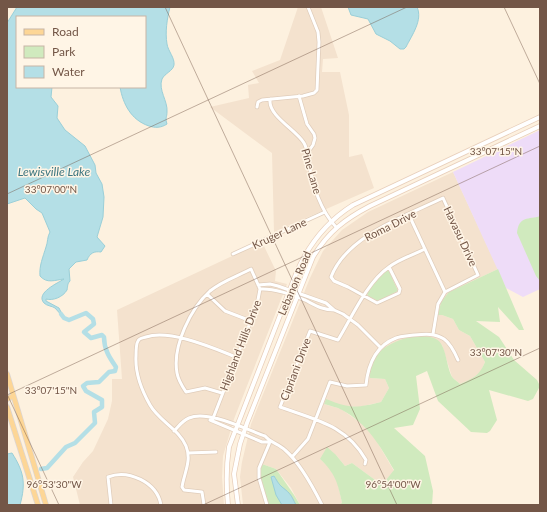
<svg xmlns="http://www.w3.org/2000/svg" width="547" height="512" font-family="Lato,sans-serif">
<rect width="100%" height="100%" fill="#fdf1df"/>
<!-- residential -->
<path fill="#f4e2ce" d="M298,7H321L338,58L323,59L322,72H340L349,115V157L362,154L374,188L274,232L272,153L210,107L249,98L248,85L259,83L252,71L280,60Z
M453,172L498,269L449,292L438,315H442L453,319L459,330L470,336L485,362L480,373L472,379L460,384L452,377L442,345L370,378L385,379L389,388L381,402L359,407L343,406L326,400L324,404L341,409L361,423L373,435L394,471L382,485L352,463L345,466L336,455L320,459L330,468L337,479L342,503L338,505H300L291,488L276,469L262,464L261,469V479L268,505H243L240,477L242,462L251,424L310,278L323,251L342,230L368,212Z
M262,242L276,271L275,281L287,284L234,419L223,456L222,477L224,505H80L73,477L83,462L93,451L108,419L112,401V379H122L117,310Z"/>
<!-- education -->
<path fill="#eedcf8" d="M540,130V289L523,297L506,288L453,172Z"/>
<!-- green -->
<path fill="#d0eabe" d="M540,216V281L536,276L517,233C519,215 529,220 540,216Z
M498,269L524,330H519L498,307L500,322L476,321L499,337L514,360L537,380L540,386L533,399L528,401L489,390L497,420L490,431L487,433L471,432L438,401L427,371L416,376L420,409L413,425L394,428L425,456L433,491L432,505H371L369,504V505H338L342,503C338,483 335,473 320,459L327,447L336,455L345,466L352,463L382,485L394,470C380,446 368,424 342,410C337,407 330,406 324,404L326,399C351,409 356,408 381,402L389,388L385,379L370,378C363,348 415,328 436,339C447,344 446,369 453,378C455,380 458,382 460,384C474,378 479,376 485,362L470,336L459,330L453,319L442,315H438L441,302L449,292Z
M386,271H389L398,291L378,301L368,296L367,293L375,281Z
M262,464L276,469C284,481 293,492 300,505H268C264,492 258,477 262,464Z"/>
<!-- water -->
<path fill="#b4dfe6" stroke="#9acfd8" d="M17,7H170C167,19 165,32 167,44C168,51 175,58 174,65C173,71 165,73 162,79C158,90 168,101 167,112C167,117 165,118 167,124C161,128 155,128 149,126C131,120 123,104 120,87H145V17H17V87H52L51,97L58,106L57,118L65,130L85,146L95,165L96,173L102,184L104,197L103,217L97,237L105,246L101,252C94,251 90,253 87,260L76,262L69,269L70,281C67,284 68,286 67,290C63,297 53,301 46,299V301L59,308L64,318C61,315 58,311 55,308C52,306 47,306 44,303C35,293 58,283 64,279C55,280 47,284 40,276C39,266 43,257 46,247C48,242 47,237 50,232L42,213L36,209L25,198L7,204V23Z
M348,7H417C423,20 412,35 406,47L404,49H400L390,41L376,34L368,19L351,15Z
M12,453C24,472 26,483 20,505H7V454Z
M274,476C276,479 279,485 282,487C291,494 291,495 296,505H282L276,495L271,477Z"/>
<g fill="none" stroke-linecap="round" stroke-linejoin="round">
<!-- river -->
<path stroke="#b4dfe6" stroke-width="4.5" d="M41,469L47,468L66,447L75,443L95,423L94,412L102,407V400L86,391L83,386L87,383L99,382L109,372L115,371L116,367C109,357 104,349 104,337L102,335L91,338L84,332L94,324L93,319L86,313L69,320L64,318L61,314"/>
<!-- minor casing -->
<g stroke="#e0cdbb" stroke-width="4.5">
<path id="minor" d="M299,96L307,124L314,134L315,138L313,145L308,152
M271,99L270,101C269,116 296,130 304,143C308,150 307,156 309,163C312,185 321,211 336,227
M257,107L258,102L262,100L303,96L314,93L317,90L319,42L318,32L308,7
M409,215L445,292
M233,254L325,212
M389,267L400,289L399,293L377,303L348,287L334,281L331,277C347,235 406,216 443,198L478,275L445,292L438,304L433,334
M258,285L270,284L278,286L326,303L334,310L343,314L358,325L381,348
M260,289C274,288 292,295 305,300C315,305 322,310 334,310
M207,294L225,311L251,321
M210,420L262,442H270
M212,421L257,305L260,289L251,269C238,276 222,281 210,291C191,308 172,346 177,373C178,379 182,386 186,392L205,388L222,393
M174,431C179,426 182,421 189,418C208,410 245,429 265,436C271,443 279,444 285,450C299,462 314,489 322,505
M188,453L216,452
M292,457L308,439L330,382L347,386L366,385C368,365 375,346 396,338C401,336 408,336 414,335C425,334 435,333 444,339C451,344 455,353 458,360
M365,464L366,460C346,425 316,420 280,407L310,331L338,340C352,317 367,282 389,267C399,259 413,255 425,249
M111,505L108,477C128,469 157,482 161,505
M204,505L202,492L184,490L182,487C184,473 192,461 186,446C179,429 159,421 150,405C142,391 135,373 136,356C136,352 136,344 138,341C139,338 143,338 146,337C170,329 213,348 236,357
M267,505L259,478V468L270,442"/>
</g>
<!-- secondary casing -->
<g stroke="#e8cfbb" stroke-width="5.5">
<path id="secondary" d="M228,505C226,485 226,467 229,447L296,274C308,245 326,222 353,205L540,117
M238,505L234,474L240,444L247,423L313,257C328,232 345,219 370,206L540,126"/>
</g>
<!-- primary casing -->
<g stroke="#ddd6d3" stroke-width="6">
<path id="primary" d="M7,374L46,505
M7,399L13,396
M7,407L38,505"/>
</g>
<!-- minor -->
<use href="#minor" stroke="#fff" stroke-width="3"/>
<!-- secondary -->
<use href="#secondary" stroke="#fff" stroke-width="4"/>
<!-- primary -->
<use href="#primary" stroke="#fdd696" stroke-width="4.5"/>
</g>
<!-- ticks -->
<path fill="none" stroke="#735647" stroke-width="1" stroke-opacity="0.45" d="M165,7L397,505M504,7L540,84M7,194L407,7M7,394L59,505M7,395L540,146M203,505L540,348"/>
<g text-anchor="middle" dominant-baseline="central" stroke-width="3" stroke-linejoin="round" paint-order="stroke">
<!-- street labels -->
<g font-size="11" fill="#735647" stroke="#fff5e6">
<text transform="translate(312 171) rotate(74)">Pine Lane</text>
<text transform="translate(390 225) rotate(-27)">Roma Drive</text>
<text transform="translate(279 233) rotate(-25)">Kruger Lane</text>
<text transform="translate(461 236) rotate(65)">Havasu Drive</text>
<text transform="translate(294 283) rotate(-67)">Lebanon Road</text>
<text transform="translate(240 345) rotate(-69)">Highland Hills Drive</text>
<text transform="translate(295 369) rotate(-69)">Cipriani Drive</text>
</g>
<!-- water labels -->
<g font-size="12" font-style="italic" fill="#3d7680" stroke="#fff5e6">
<text x="54" y="171">Lewisville Lake</text>
</g>
</g>
<g font-size="10" text-anchor="middle" fill="#735647" stroke="#fff5e6" stroke-width="3" stroke-linejoin="round" paint-order="stroke">
<text x="496" y="155">33°07'15"N</text>
<text x="51" y="193">33°07'00"N</text>
<text x="496" y="356">33°07'30"N</text>
<text x="51" y="394">33°07'15"N</text>
<text x="54" y="488">96°53'30"W</text>
<text x="393" y="488">96°54'00"W</text>
</g>
<!-- border -->
<rect width="547" height="512" fill="none" stroke="#735647" stroke-width="16"/>
<!-- legend -->
<rect x="16" y="16" width="130" height="72" fill="#fff5e6" stroke="#c7b5a6"/>
<rect x="24" y="29" width="20" height="6" fill="#fdd696" stroke="#c7b5a6"/>
<text x="52" y="36" font-size="12" fill="#735647">Road</text>
<rect x="24" y="46" width="20" height="12" fill="#d0eabe" stroke="#c7b5a6"/>
<text x="52" y="56" font-size="12" fill="#735647">Park</text>
<rect x="24" y="66" width="20" height="12" fill="#b4dfe6" stroke="#c7b5a6"/>
<text x="52" y="76" font-size="12" fill="#735647">Water</text>
</svg>
